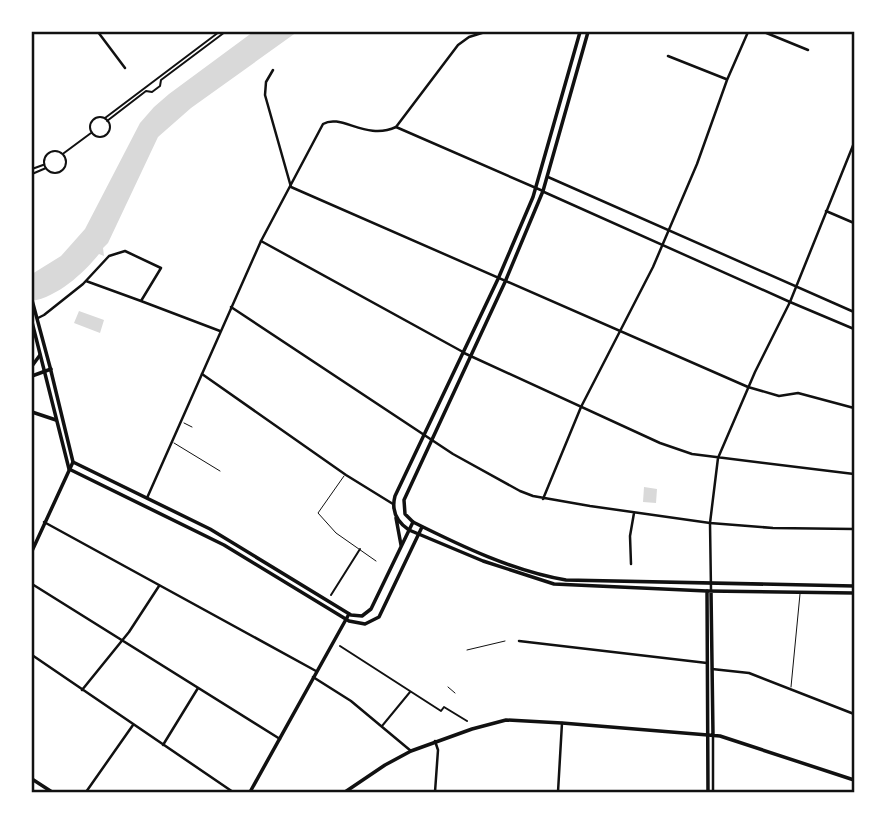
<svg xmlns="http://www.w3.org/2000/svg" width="886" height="824" font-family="Merriweather,serif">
<rect width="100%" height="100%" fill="#fff"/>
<!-- water -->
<path fill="#d9d9d9" d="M253,32H297L191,108L158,137L108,243L103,248L104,256L99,254C83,274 57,297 32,301V274L61,256L85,229L140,123L154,107L169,94Z
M79,311L104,320L100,333L74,323Z
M644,487L657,489L656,503L643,502Z"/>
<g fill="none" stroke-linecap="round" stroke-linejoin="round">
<!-- service -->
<path stroke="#111" stroke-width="1" d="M184,423L192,427
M174,443L220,471
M344,476L318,513L336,533L376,561
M467,650L505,641
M448,687L455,693
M791,687L800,594"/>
<!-- pedestrian -->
<path stroke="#111" stroke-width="2" d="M90 127a10 10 0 1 1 20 0a10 10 0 1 1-20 0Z
M105,118L219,32
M107,121L146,91L152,92L160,86L161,80L225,32
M44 162a11 11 0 1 1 22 0a11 11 0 1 1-22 0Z
M64,153L91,133
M32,169L43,165
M32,174L46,168
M331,595L360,549
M340,646L441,711L444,707L467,721
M382,726L410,692"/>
<!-- minor -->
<path stroke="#111" stroke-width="2.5" d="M98,32L125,68
M764,32L808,50
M668,56L726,79
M273,70L266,82L265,95L291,187L748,387L779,396L798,393L854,408
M396,127L543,191
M826,211L854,223
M261,241L463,352
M141,301L220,331
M790,302L854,329
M231,307L453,454L520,491L533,496L590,506L710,523L773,528L854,529
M38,318L44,315L83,284L109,256L125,251L161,268L141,301L86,281
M202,374L346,475L393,504
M543,499L581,407L653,267L697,164L727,80L748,32
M44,522L316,671
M631,564L630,536L634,513
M32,584L280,739
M519,641L707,663
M32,655L233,792
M712,669L749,673L854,714
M313,677L351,701L411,751
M82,690L129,632L159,586
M163,745L198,688
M86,792L133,725
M435,792L438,750L435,741
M558,792L562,723
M713,792V736"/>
<!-- tertiary -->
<path stroke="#111" stroke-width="2.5" d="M548,177L854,312
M544,192L790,302
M464,353L660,443L692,454L854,474
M147,498L261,241L323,124C341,113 366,141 396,127L458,45L469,37L485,32
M711,590L710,523L718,458L755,372L790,302L854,143"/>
<!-- secondary -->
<path stroke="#111" stroke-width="3.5" d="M32,551L73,462
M707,591L854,593
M711,591L713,735
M32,779L52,792
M250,792L349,614
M345,792L385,765L411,751L472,729L506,720L562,723L720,736L854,780"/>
<!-- primary -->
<path stroke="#111" stroke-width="3.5" d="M32,366L40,355
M32,376L51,369
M32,412L56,420
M396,518L401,545
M413,522L405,514L404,500L505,282L543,191L588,32
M409,530C397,522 391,511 395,496L498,279L533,197L580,32"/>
<!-- trunk -->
<path stroke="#111" stroke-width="3.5" d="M32,300L50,367L73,462L210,529L351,615L362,616L371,609L413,522C461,546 513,571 566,580L854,586
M32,322L69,469L224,545L349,621L365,624L379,617L422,527
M409,530L483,561L554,584L707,591L708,792"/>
</g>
<!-- border -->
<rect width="886" height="824" fill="none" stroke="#ffffff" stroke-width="66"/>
<rect x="33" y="33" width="820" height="758" fill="none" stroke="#111" stroke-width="2.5"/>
</svg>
